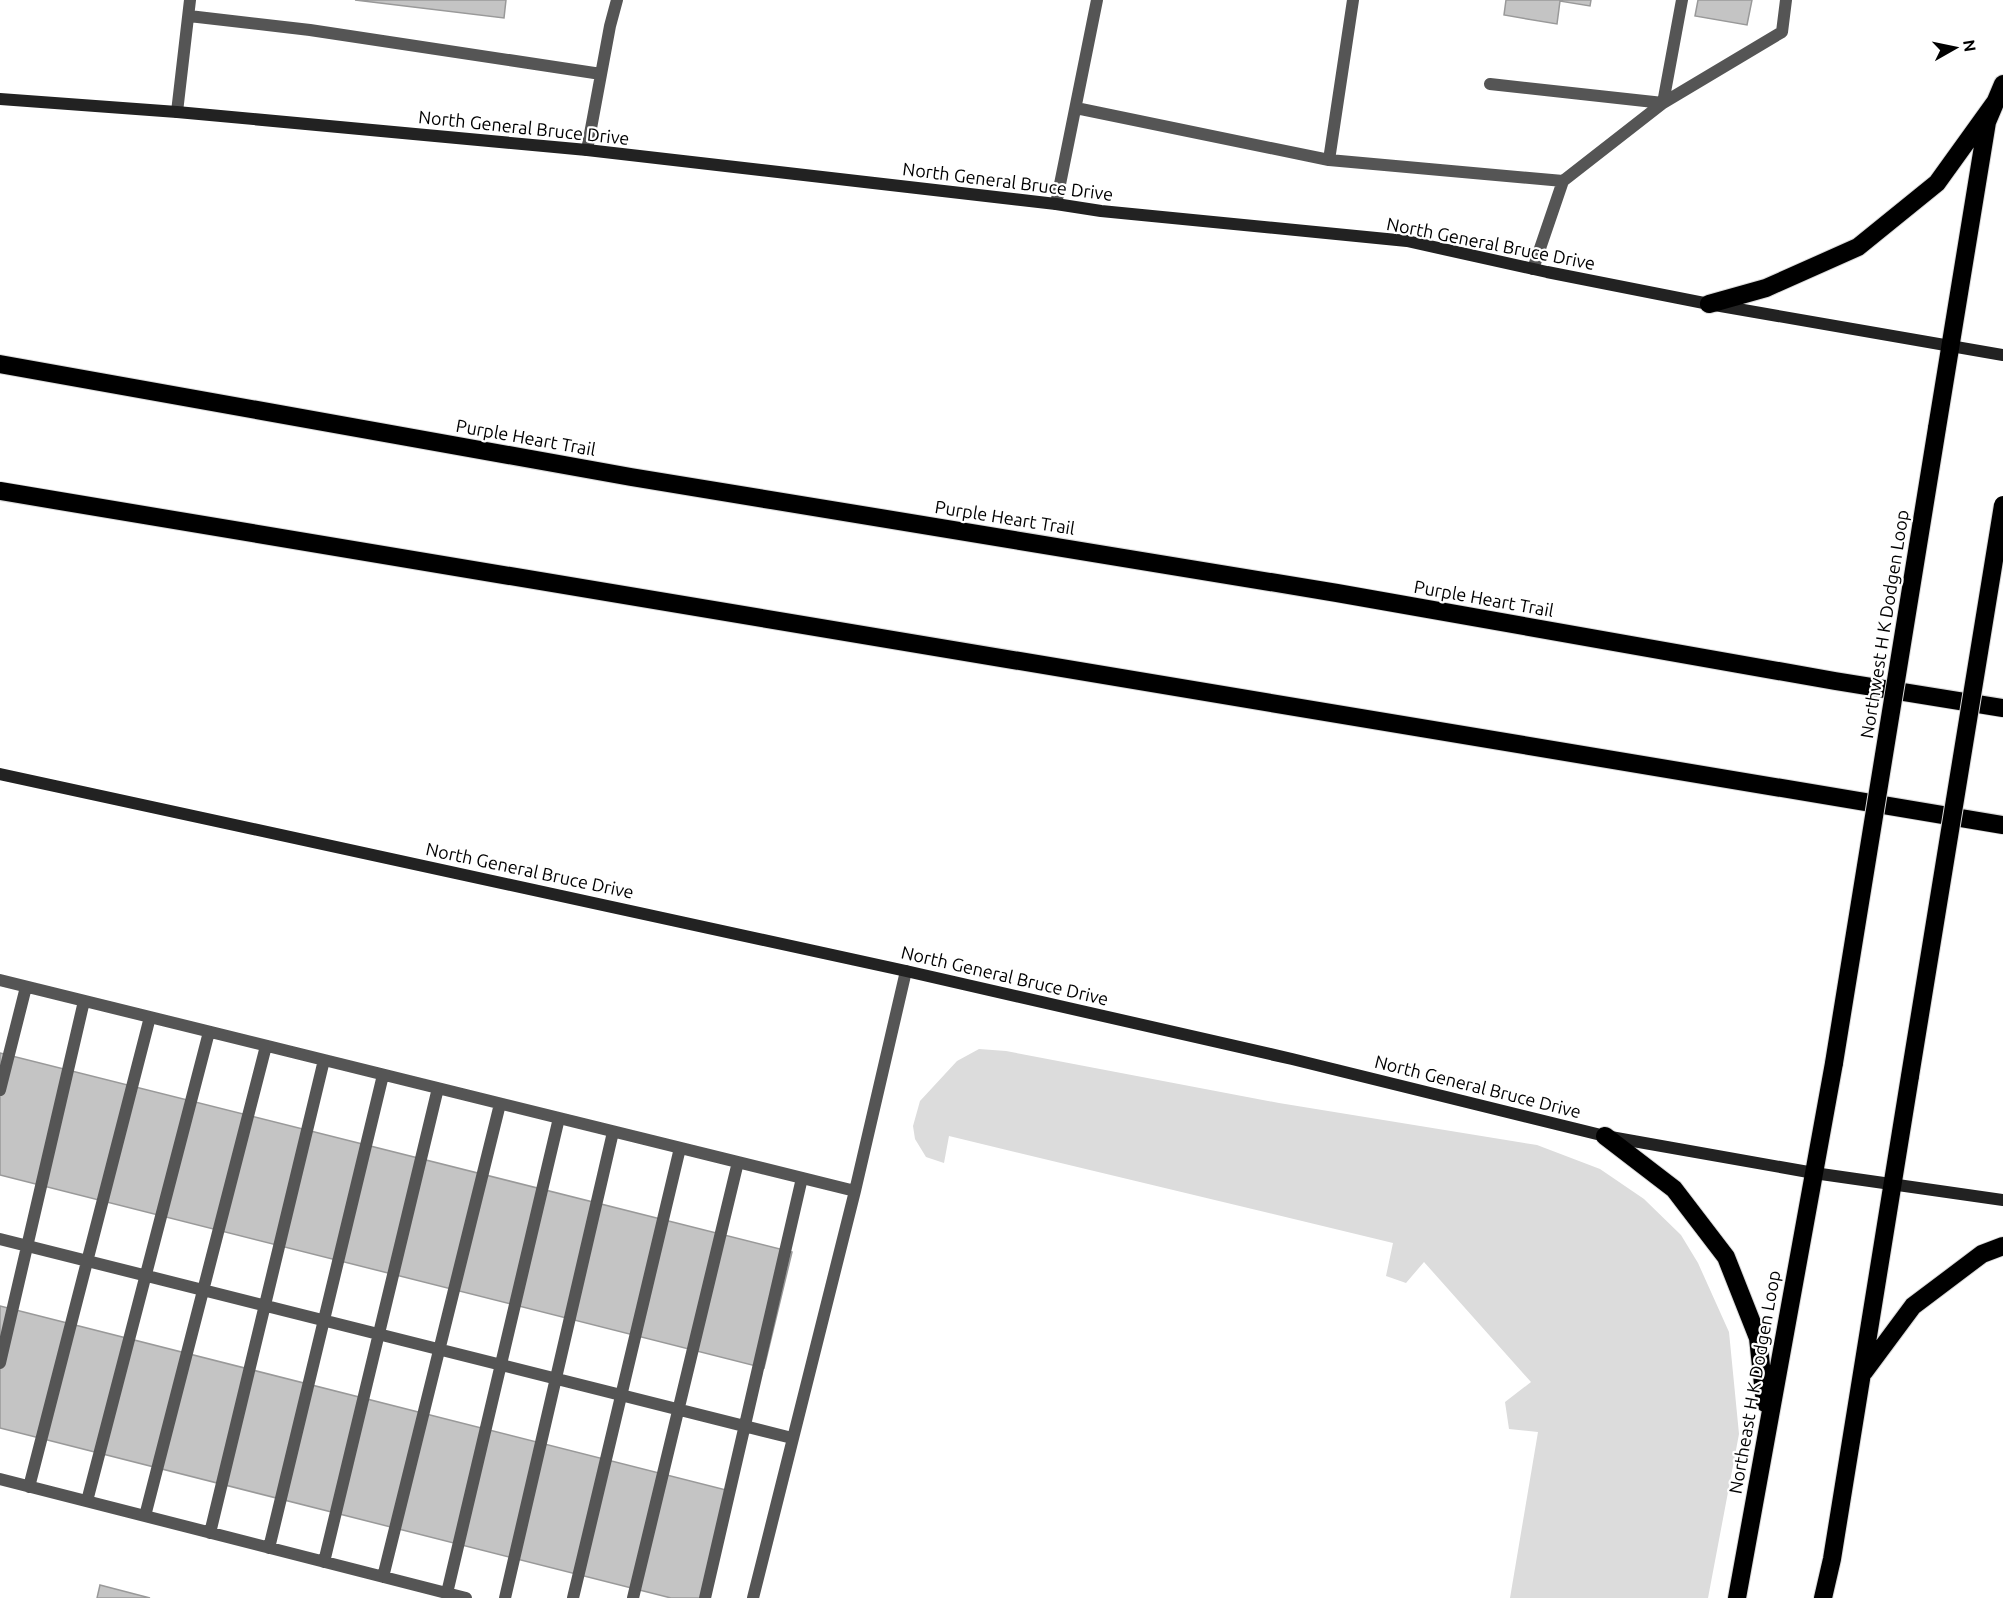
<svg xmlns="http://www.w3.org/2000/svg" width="2003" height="1598" font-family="Ubuntu,sans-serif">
<rect width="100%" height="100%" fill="#fff"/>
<!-- green -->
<path fill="#dcdcdc" d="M979,1049L1006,1051L1279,1103L1537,1145L1600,1169L1644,1199L1681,1235L1698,1263L1729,1332L1739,1434L1708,1598H1510L1538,1432L1509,1429L1505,1402L1531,1382L1424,1262L1406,1283L1386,1276L1393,1243L949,1136L944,1163L926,1157L915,1139L913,1126L920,1101L957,1061Z"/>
<!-- building -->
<path fill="#c4c4c4" stroke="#999" stroke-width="1.5" d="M355,0H506L504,18Z
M1506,0H1591L1590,6L1560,1L1557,24L1504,15Z
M1698,0H1752L1747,25L1695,16Z
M0,1053L792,1252L764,1368L0,1175Z
M0,1306L734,1492L707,1598H671L0,1428Z
M100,1585L150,1598H97Z"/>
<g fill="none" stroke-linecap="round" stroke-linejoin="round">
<!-- highway casing -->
<g stroke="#dbdbdb" stroke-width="20">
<path id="highway" d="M1709,304L1766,288L1858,247L1937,183L1996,101
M0,364L631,477L1337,593L1835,681L2003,708
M1937,428L1987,122L2003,84
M0,491L2003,825
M1605,1136L1674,1189L1726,1257L1758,1338L1765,1403
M1864,1372L1913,1306L1982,1254L2003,1246
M1737,1598L1834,1063
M1823,1598L1832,1559L1910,1076"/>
</g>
<!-- lane -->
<path stroke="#555" stroke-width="12" d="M189,16L310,30L601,74
M1490,84L1663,103L1682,0
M1076,108L1329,160L1563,181
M177,112L190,0
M587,150L610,26L617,0
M1329,160L1353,0
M1056,204L1097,0
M1533,269L1563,181L1663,103L1782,32L1786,0
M0,980L855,1191
M0,1090L26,987
M0,1239L792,1438
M0,1363L84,1001
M0,1479L466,1598
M29,1487L150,1017
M87,1501L209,1032
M145,1516L266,1046
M210,1533L324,1060
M269,1548L383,1075
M324,1562L438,1088
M383,1577L500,1104
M447,1593L559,1118
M505,1598L613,1132
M573,1598L680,1148
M633,1598L738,1162
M705,1598L802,1178
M753,1598L855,1191L906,971"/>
<!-- secondary -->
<path stroke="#222" stroke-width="12" d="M0,99L177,112L587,150L1056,204L1101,211L1407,241L1547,272L1709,304L2003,355
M0,774L906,971L1292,1059L1605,1136L1814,1173L2003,1200"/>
<!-- highway -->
<use href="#highway" stroke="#000" stroke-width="18"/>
<!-- highway-bridge casing -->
<g stroke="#dbdbdb" stroke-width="20" stroke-linecap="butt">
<path id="highway-bridge" d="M1834,1063L1937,428
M1910,1076L2003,505"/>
</g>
<!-- highway-bridge -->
<use href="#highway-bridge" stroke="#000" stroke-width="18"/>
</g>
<g text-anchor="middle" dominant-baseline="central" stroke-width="4.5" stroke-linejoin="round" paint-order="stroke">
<!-- street labels -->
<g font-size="18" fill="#000" stroke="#fff">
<text transform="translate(524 127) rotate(6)">North General Bruce Drive</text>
<text transform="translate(1008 181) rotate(7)">North General Bruce Drive</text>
<text transform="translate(1491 243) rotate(11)">North General Bruce Drive</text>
<text transform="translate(526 437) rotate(10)">Purple Heart Trail</text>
<text transform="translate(1005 517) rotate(9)">Purple Heart Trail</text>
<text transform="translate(1484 598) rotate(10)">Purple Heart Trail</text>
<text transform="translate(1884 624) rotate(-81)">Northwest H K Dodgen Loop</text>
<text transform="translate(530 870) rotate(12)">North General Bruce Drive</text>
<text transform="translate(1005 975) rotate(13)">North General Bruce Drive</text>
<text transform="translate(1478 1086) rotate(14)">North General Bruce Drive</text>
<text transform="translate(1754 1382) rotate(-80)">Northeast H K Dodgen Loop</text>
</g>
</g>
<!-- north arrow -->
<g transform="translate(1955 48) rotate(81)" stroke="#ffffff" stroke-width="4.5" paint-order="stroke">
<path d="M0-4.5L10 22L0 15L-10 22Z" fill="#000000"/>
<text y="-9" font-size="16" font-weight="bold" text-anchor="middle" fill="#000000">N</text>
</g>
</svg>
